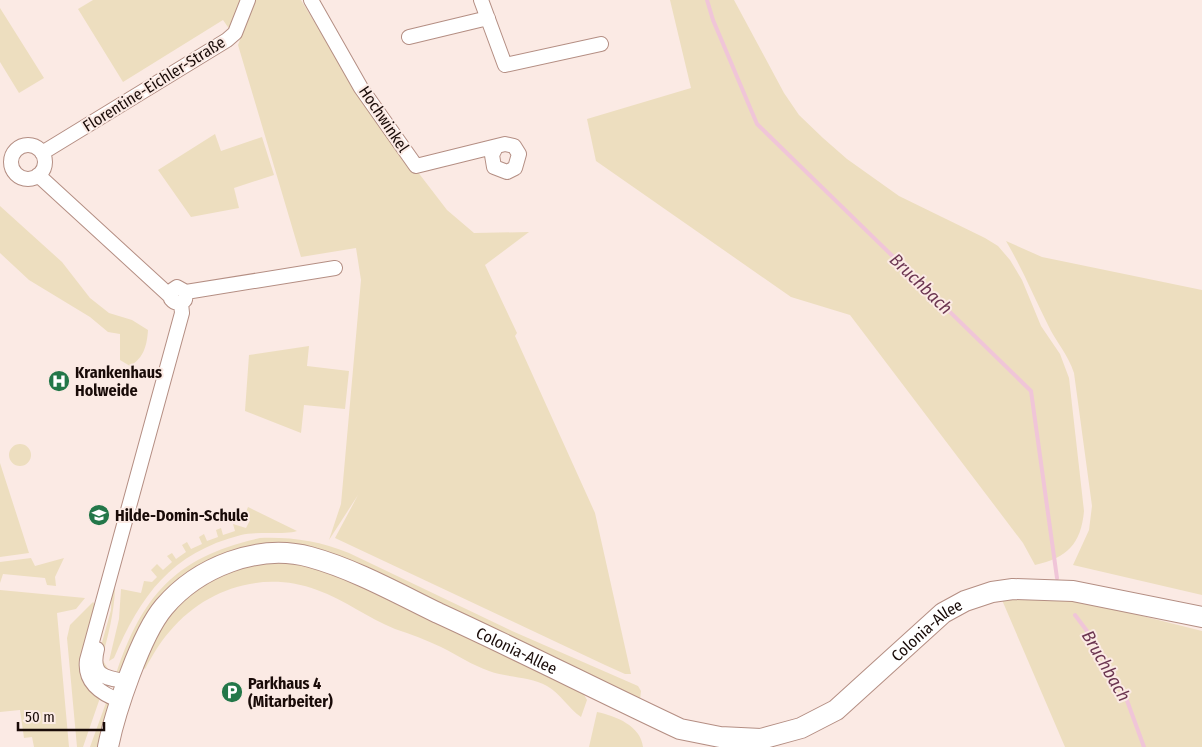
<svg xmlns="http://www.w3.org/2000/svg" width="1202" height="747" font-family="'Fira Sans Condensed',sans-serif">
<rect width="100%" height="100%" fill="#fbeae4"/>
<!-- green -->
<path fill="#eddebf" d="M93,0H242L230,30L223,20L123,82L78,9Z
M254,0H301L361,98L447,210L474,233L529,232L485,265L517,333L515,336L595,513L631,674H625L605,665L335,538L358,495L329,540L341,504L361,280L356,248L301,257L238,45Z
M670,0H734L784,93L799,115L823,138L847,159L899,196L985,238L998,246L1010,260L1022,280L1041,326L1060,354L1069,378L1084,511C1081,544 1067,558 1035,565L1023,543L850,315L791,297L596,161L587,119L691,88Z
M0,8L44,78L19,93L0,62Z
M215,134L221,151L262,137L274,175L234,188L239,208L191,217L158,170Z
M0,206L62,262L90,298L109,313L132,320L148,330C147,345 144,358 130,366L120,360V334L108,332L90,317L29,280L0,253Z
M1006,241L1042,257L1202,290V595L1073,565L1089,530L1092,506L1074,373C1068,354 1056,342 1048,325C1034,297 1022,268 1006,241Z
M309,346L307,366L349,371L345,409L304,405L301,433L245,411L249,355Z
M9 455a11 11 0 1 1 22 0a11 11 0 1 1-22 0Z
M0,463L29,553L0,557Z
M248,507L297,531C285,535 257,531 241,535C171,553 141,595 114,658L109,661L119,619L121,589L141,593L144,581L152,582L157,577L151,570L157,564L163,570L172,562L167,556L172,553L176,559L186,552L182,545L187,542L191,549L202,544L199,537L204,534L207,541L218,537L216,530L221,528L223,535L235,531L233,524L246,528L250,520L244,517Z
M260,538C292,537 319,541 349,553L512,631L638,686L641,691L640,700L328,554L198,568L121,673L116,674C142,595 177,556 260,538Z
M31,558L35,566L64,558L55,577L56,586L47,585L45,578L3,574L0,583V562Z
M263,561L316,565L581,689L587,700L581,717C568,708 561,694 547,686C530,676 508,678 489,671C472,665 457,655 441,647C426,640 411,634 395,629C368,618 345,600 317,590C264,570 206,588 170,631C160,642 152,656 145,669L141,667L154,636L181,600L216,575Z
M112,587L115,589C114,614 108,635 102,659L108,669L105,672L103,671L101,646L111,610Z
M0,590L85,598L76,609L57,613L69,747H34L32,737L24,738L20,710L0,712Z
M1030,596L1067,597L1202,631V747H1065L1002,600Z
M93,602L96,605L101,695L83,747H77L67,638L70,625Z
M107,700L111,708L100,747H90Z
M597,712C616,716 641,726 643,747H589Z"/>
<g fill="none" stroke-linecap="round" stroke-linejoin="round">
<!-- stream -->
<path stroke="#f0c5d8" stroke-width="4" d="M707,0L713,20L757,124L1031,391L1057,578
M1075,615L1093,639L1125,695L1144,747"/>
<!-- street casing -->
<g stroke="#b48e83" stroke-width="16">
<path id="street" d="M311,0L361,88L416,166L505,144L514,146L519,154L515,168L507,172L494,167L492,155L496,147
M481,0L505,65L601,44
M409,37L488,18
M11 162a17 17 0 1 1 34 0a17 17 0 1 1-34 0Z
M42,153L227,40L235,33L248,0
M38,175L170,296
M186,292L185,300C180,304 175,304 171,299V291L177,287L186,292L335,268
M97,649C90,677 106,678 129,682
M121,701C101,694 84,683 87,660L182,313L181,303"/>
</g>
<!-- secondary casing -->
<g stroke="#b48e83" stroke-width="22">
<g id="secondary">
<path id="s1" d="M108,747C115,712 141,634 164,607C198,567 258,543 310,557C354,569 397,593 438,613C519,650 599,691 680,729L720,737L761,739L801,728L836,710L943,613L965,601L992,592L1013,589L1073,591L1202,617"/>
</g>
</g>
<!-- street -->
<use href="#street" stroke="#fff" stroke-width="14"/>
<!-- secondary -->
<use href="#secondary" stroke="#fff" stroke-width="20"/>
</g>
<!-- icons -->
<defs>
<g id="hospital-disc" transform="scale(1.125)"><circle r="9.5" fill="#237749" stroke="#fbeae4"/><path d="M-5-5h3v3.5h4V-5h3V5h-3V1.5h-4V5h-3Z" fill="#fff"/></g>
<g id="school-disc" transform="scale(1.125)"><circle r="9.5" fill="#237749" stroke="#fbeae4"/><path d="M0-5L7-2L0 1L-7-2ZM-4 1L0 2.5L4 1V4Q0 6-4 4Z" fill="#fff"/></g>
<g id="parking-disc" transform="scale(1.125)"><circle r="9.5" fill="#237749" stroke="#fbeae4"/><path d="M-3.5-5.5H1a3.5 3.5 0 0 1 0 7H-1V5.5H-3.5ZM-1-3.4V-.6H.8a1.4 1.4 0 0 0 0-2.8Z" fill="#fff"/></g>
</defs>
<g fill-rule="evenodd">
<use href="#hospital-disc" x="59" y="381"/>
<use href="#school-disc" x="99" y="515"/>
<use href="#parking-disc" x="232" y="692"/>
</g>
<g text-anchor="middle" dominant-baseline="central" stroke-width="4" stroke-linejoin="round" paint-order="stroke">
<!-- street labels -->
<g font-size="16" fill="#190b08" stroke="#fbeae4">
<text transform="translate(154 84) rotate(-32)">Florentine-Eichler-Straße</text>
<text transform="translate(384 119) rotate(56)">Hochwinkel</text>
<text stroke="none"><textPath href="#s1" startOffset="1006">Colonia-Allee</textPath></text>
<text stroke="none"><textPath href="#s1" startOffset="541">Colonia-Allee</textPath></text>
</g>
<!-- poi labels -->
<g font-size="16" font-weight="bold" fill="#190b08" stroke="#fbeae4" text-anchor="start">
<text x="75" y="372">Krankenhaus<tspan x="75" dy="18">Holweide</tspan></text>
<text x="115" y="515">Hilde-Domin-Schule</text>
<text x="248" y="683">Parkhaus 4<tspan x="248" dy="18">(Mitarbeiter)</tspan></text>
</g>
<!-- water labels -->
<g font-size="18" font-style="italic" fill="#6c3651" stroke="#fbeae4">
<text transform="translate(921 284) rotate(44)">Bruchbach</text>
<text transform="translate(1106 666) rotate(60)">Bruchbach</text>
</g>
</g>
<!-- scale -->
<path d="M18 722v8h86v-8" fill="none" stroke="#190b08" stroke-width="2.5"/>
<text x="25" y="722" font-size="15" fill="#190b08" stroke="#fbeae4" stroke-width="4" paint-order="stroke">50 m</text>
</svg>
